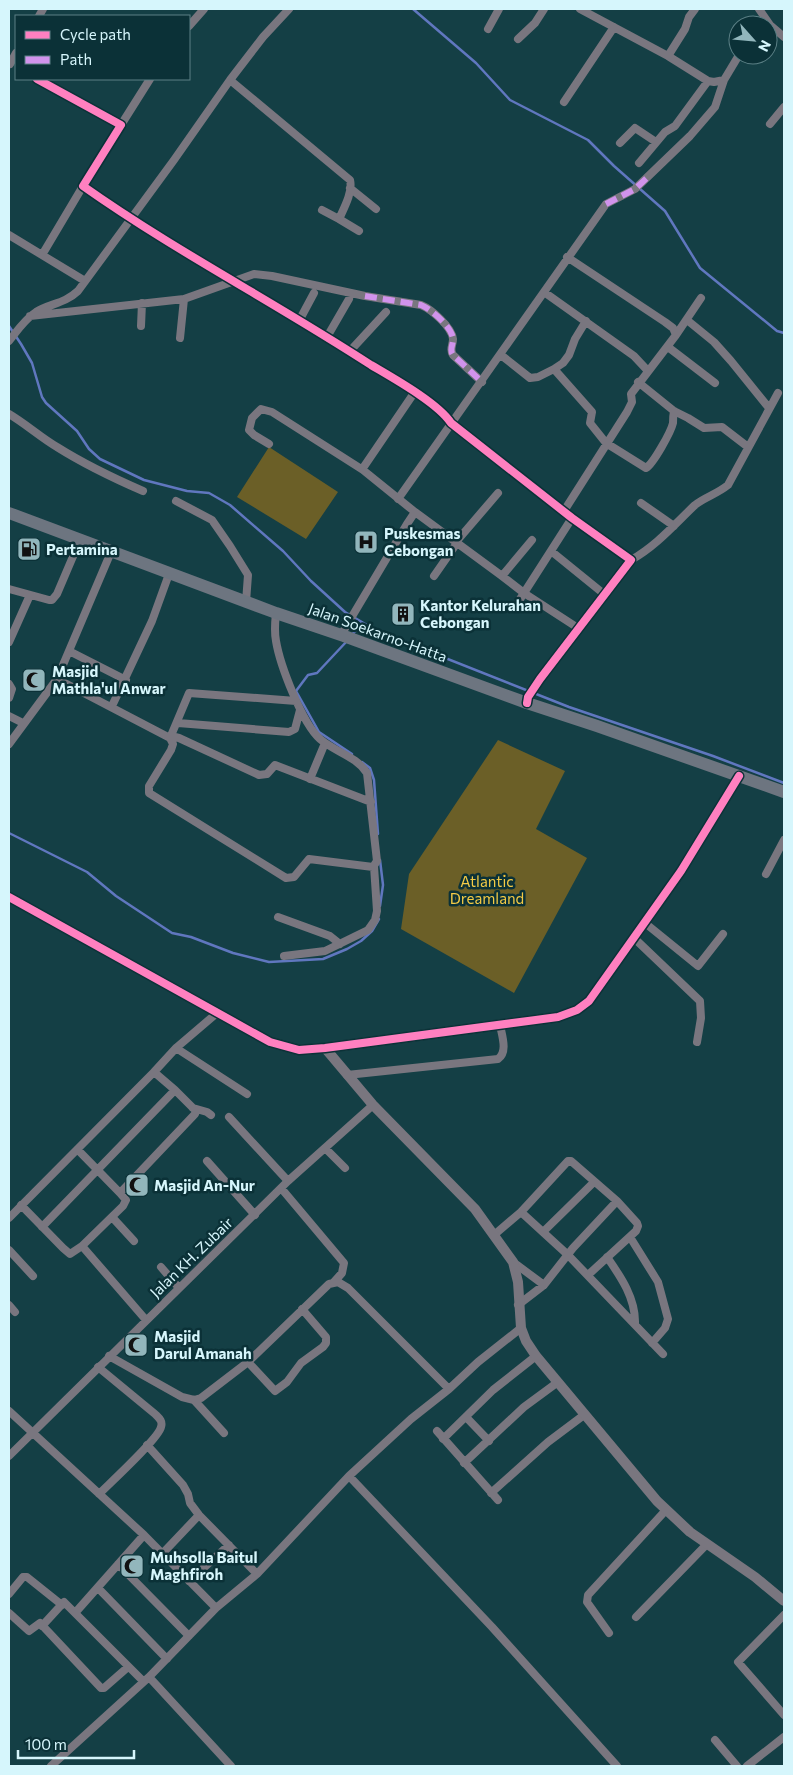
<svg xmlns="http://www.w3.org/2000/svg" width="793" height="1775" font-family="Commissioner,sans-serif">
<rect width="100%" height="100%" fill="#143f45"/>
<!-- green -->
<path fill="#6b5f27" d="M269,447L338,492L306,539L237,497Z
M498,740L565,771L536,829L587,858L514,993L401,929L409,874Z"/>
<g fill="none" stroke-linecap="round" stroke-linejoin="round">
<!-- stream -->
<path stroke="#6077bf" stroke-width="2.5" d="M413,9L476,63L510,100L588,140L614,166L665,211L700,268L777,331L784,333
M9,326L21,344L32,363L42,397L46,403L77,431L89,449L100,459L144,480L187,491L209,493L230,505L283,551L311,581L345,612L377,631L569,707L713,756L784,783
M352,635L362,622
M347,641L317,673L308,675L296,691L319,732L352,754
M362,762L370,768L374,780L378,834
M9,833L87,872L116,896L172,933L191,937L233,953L269,962L323,959L347,949L361,941L372,931L379,919
M380,860L383,885L380,906"/>
<!-- minor -->
<path stroke="#79767f" stroke-width="8" d="M580,9L668,56L708,81L714,82L724,80L739,55
M759,9L770,25
M39,16L43,9
M763,25H770L784,37
M189,26L204,9
M488,29L499,9
M518,39L535,23L544,9
M668,56L685,29L689,17L695,9
M10,64L16,53
M37,79L121,125L83,186C175,251 276,303 371,365C393,378 438,403 451,423L572,518L631,560L540,679L528,697L527,703
M230,80L350,180C353,192 344,208 339,219L359,231
M564,102L614,27
M770,124L784,107
M121,125L150,79
M620,143L635,128L656,142
M639,163L665,132L675,126L708,81
M350,188L376,209
M322,210L339,219
M9,235L85,281
M42,255L83,186
M544,292L634,356L648,371
M30,316L184,299L254,274L272,276L365,296L421,305C431,309 452,327 453,339C453,346 449,349 453,355L482,382
M687,320L714,342L731,361L769,408
M299,321L314,293
M141,326L142,303
M676,335L701,298
M327,337L349,299
M180,338L184,299
M9,341C17,331 25,319 36,312C51,303 64,304 78,291L174,160L230,80L263,37L289,9
M668,347L715,383
M350,351L386,312
M501,355L530,378L538,377L554,369L592,412L590,423L606,443L646,468C653,464 671,432 673,423C673,419 673,416 674,411
M554,369L563,363L569,355L575,339L586,321
M638,382L674,411L688,418L704,428L722,427L748,447
M9,414C26,424 40,437 57,447C84,464 113,478 143,491
M269,444L254,435L249,430L252,418L261,409L272,412L363,470
M398,499L606,204L635,189L690,136L715,107L724,80
M176,501L212,520L230,546L248,575L246,602
M641,503L674,526
M564,511L627,412L632,402L631,394L676,335L673,328L665,322L567,257
M415,512L502,576L532,540
M456,542L498,493
M551,551L604,594
M631,560C656,546 674,525 695,505C705,497 717,494 728,485L778,393
M434,576L457,543
M502,576L524,593L578,628
M9,589L49,600H52L57,594L80,540
M515,607L572,518
M341,635L407,524L415,512L363,470V468L414,393
M9,642L30,595
M69,651L126,680
M57,679L170,738L173,744L171,750L149,786V793L286,878L294,877L309,859L373,867L377,861L367,773C356,756 335,752 320,739C302,723 280,665 276,641C274,631 275,623 276,613
M9,684L12,689L9,698
M112,706L152,621L169,574
M9,716L23,723
M178,723L289,732L295,729L300,710
M171,736L179,738L259,775L267,774L275,765L371,802
M170,738L189,693L296,701
M9,744L57,679L111,552
M310,779L325,743
M766,874L784,840
M278,917L330,936L340,944
M645,923L698,966L723,934
M634,938L700,1001L701,1018L697,1042
M284,956L325,951L368,930L375,920L377,911L374,866
M176,1048L247,1094
M347,1075L498,1059C508,1052 502,1036 500,1025
M193,1108L207,1112L211,1115
M229,1117L288,1181
M325,1148L345,1168
M78,1150L120,1193L195,1114L196,1111L175,1090L154,1072L176,1048L217,1013
M207,1161L255,1215
M281,1188L344,1263L342,1273L334,1282
M21,1205L63,1248L70,1254L82,1246L123,1206L126,1200L120,1193
M521,1212L568,1255L663,1354
M112,1217L134,1241
M9,1218L154,1072
M42,1227L175,1090
M543,1232L594,1182
M494,1235L521,1212L568,1161H571L617,1201L637,1223L638,1226L636,1231L588,1275
M630,1237L658,1282L668,1319L665,1328L652,1343
M82,1246L146,1320
M9,1250L33,1276
M607,1257C621,1277 636,1299 635,1324
M513,1262L544,1285
M161,1267L179,1288
M9,1305L15,1312
M518,1305L544,1285L573,1248L617,1201
M109,1356L182,1397L194,1400L201,1398L248,1362L329,1284L338,1282L348,1288L449,1389
M248,1362L275,1391L287,1382L301,1363L323,1347L326,1343V1337L302,1309
M98,1367L155,1414C159,1418 163,1421 161,1427C159,1438 110,1483 99,1494
M194,1400L224,1433
M9,1411L144,1535L216,1608
M466,1417L489,1441
M437,1431L498,1500
M443,1439L493,1390L536,1356
M147,1445L183,1485L188,1494L190,1503L199,1515L257,1574
M9,1456L288,1181L373,1105
M464,1463L524,1407L558,1382
M349,1476L492,1627L617,1766
M491,1493L548,1442L584,1415
M162,1554L199,1515
M118,1564L189,1636
M189,1581L229,1545
M98,1588L167,1659
M9,1594L23,1577H27L62,1605
M9,1613L29,1631L40,1623L101,1688H104L128,1667
M75,1613L144,1535
M784,1615L738,1662L784,1715
M636,1617L707,1544
M42,1626L64,1602L143,1681
M609,1633L587,1602L588,1595L666,1510
M149,1677L231,1766
M715,1740L737,1766
M51,1766L149,1677L216,1608L257,1574L349,1476L411,1419L449,1389L478,1362L521,1328
M747,1766L784,1737"/>
<!-- tertiary -->
<path stroke="#79767f" stroke-width="10" d="M9,897L270,1042L299,1050L325,1048L558,1017L577,1010L589,1001L681,871L739,776
M325,1048L373,1105L475,1209L513,1262L518,1282L521,1328L526,1341L536,1356L657,1501L690,1532L755,1577L784,1601"/>
<!-- primary -->
<path stroke="#6d7580" stroke-width="12" d="M9,513L276,613L344,636L527,703L597,726L784,792"/>
<!-- quiet -->
<path stroke="#d193ec" stroke-width="6" stroke-dasharray="12 6" stroke-linecap="butt" d="M606,204L635,189L649,176
M365,296L421,305C431,309 452,327 453,339C453,346 449,349 453,355L482,382"/>
<!-- cycleway casing -->
<g stroke="#0b3137" stroke-width="11">
<path id="cycleway" d="M37,79L121,125L83,186C175,251 276,303 371,365C393,378 438,403 451,423L572,518L631,560L540,679L528,697L527,703
M9,897L270,1042L299,1050L325,1048L558,1017L577,1010L589,1001L681,871L739,776"/>
</g>
<!-- cycleway -->
<use href="#cycleway" stroke="#ff80c0" stroke-width="8"/>
</g>
<!-- icons -->
<defs>
<g id="hospital-square" transform="scale(1.25)"><rect x="-9" y="-9" width="18" height="18" rx="4" fill="#92b6bc" stroke="#0b3137"/><path d="M-5-5h3v3.5h4V-5h3V5h-3V1.5h-4V5h-3Z" fill="#111"/></g>
<g id="fuel-square" transform="scale(1.25)"><rect x="-9" y="-9" width="18" height="18" rx="4" fill="#92b6bc" stroke="#0b3137"/><path d="M-5.5-6h7V0h2V4h1.3V-2.5L3-4.5l.8-.8L6-3V5H2.5V1h-1V6h-7ZM-4.2-4.7v3.2H.2V-4.7Z" fill="#111"/></g>
<g id="building-square" transform="scale(1.25)"><rect x="-9" y="-9" width="18" height="18" rx="4" fill="#92b6bc" stroke="#0b3137"/><path d="M-4-6H4V6H1V3H-1V6H-4ZM-2.5-4.3h1.7v1.8h-1.7ZM.8-4.3h1.7v1.8H.8ZM-2.5-1h1.7V.8h-1.7ZM.8-1h1.7V.8H.8Z" fill="#111"/></g>
<g id="mosque-square" transform="scale(1.25)"><rect x="-9" y="-9" width="18" height="18" rx="4" fill="#92b6bc" stroke="#0b3137"/><path d="M3.5-4.9A6 6 0 1 0 3.5 4.9A5 5 0 1 1 3.5-4.9Z" fill="#111"/></g>
</defs>
<g fill-rule="evenodd">
<use href="#hospital-square" x="366" y="542"/>
<use href="#fuel-square" x="29" y="549"/>
<use href="#building-square" x="403" y="614"/>
<use href="#mosque-square" x="34" y="680"/>
<use href="#mosque-square" x="137" y="1185"/>
<use href="#mosque-square" x="136" y="1345"/>
<use href="#mosque-square" x="132" y="1566"/>
</g>
<g text-anchor="middle" dominant-baseline="central" stroke-width="5" stroke-linejoin="round" paint-order="stroke">
<!-- poi labels -->
<g font-size="15" font-weight="bold" fill="#d6f6fc" stroke="#0b3137" text-anchor="start">
<text x="384" y="533">Puskesmas<tspan x="384" dy="17">Cebongan</tspan></text>
<text x="46" y="549">Pertamina</text>
<text x="420" y="605">Kantor Kelurahan<tspan x="420" dy="17">Cebongan</tspan></text>
<text x="52" y="671">Masjid<tspan x="52" dy="17">Mathla'ul Anwar</tspan></text>
<text x="154" y="1185">Masjid An-Nur</text>
<text x="154" y="1336">Masjid<tspan x="154" dy="17">Darul Amanah</tspan></text>
<text x="150" y="1557">Muhsolla Baitul<tspan x="150" dy="17">Maghfiroh</tspan></text>
</g>
<!-- street labels -->
<g font-size="15" fill="#d6f6fc" stroke="#0b3137">
<text transform="translate(378 632) rotate(20)">Jalan Soekarno-Hatta</text>
<text transform="translate(191 1257) rotate(-44)">Jalan KH. Zubair</text>
</g>
<!-- park labels -->
<g font-size="15" fill="#f3ca46" stroke="#0b3137">
<text x="487" y="881">Atlantic<tspan x="487" dy="17">Dreamland</tspan></text>
</g>
</g>
<!-- border -->
<rect width="793" height="1775" fill="none" stroke="#d6f6fc" stroke-width="20"/>
<!-- legend -->
<rect x="15" y="15" width="175" height="65" fill="#0b3137" stroke="#5c8086"/>
<rect x="25" y="31" width="25" height="8" fill="#ff80c0" stroke="#5c8086"/>
<text x="60" y="40" font-size="15" fill="#d6f6fc">Cycle path</text>
<rect x="25" y="56" width="25" height="8" fill="#d193ec" stroke="#5c8086"/>
<text x="60" y="65" font-size="15" fill="#d6f6fc">Path</text>
<!-- north arrow -->
<g transform="translate(753 40) rotate(117)"><circle r="24" fill="#0b3137" stroke="#5c8086"/>
<path d="M0-4L9 19L0 12L-9 19Z" fill="#92b6bc"/>
<text y="-8" font-size="14" font-weight="bold" text-anchor="middle" fill="#d6f6fc">N</text>
</g>
<!-- scale -->
<path d="M18 1750v8h116v-8" fill="none" stroke="#d6f6fc" stroke-width="2.5"/>
<text x="25" y="1750" font-size="15" fill="#d6f6fc" stroke="#0b3137" stroke-width="4" paint-order="stroke">100 m</text>
</svg>
